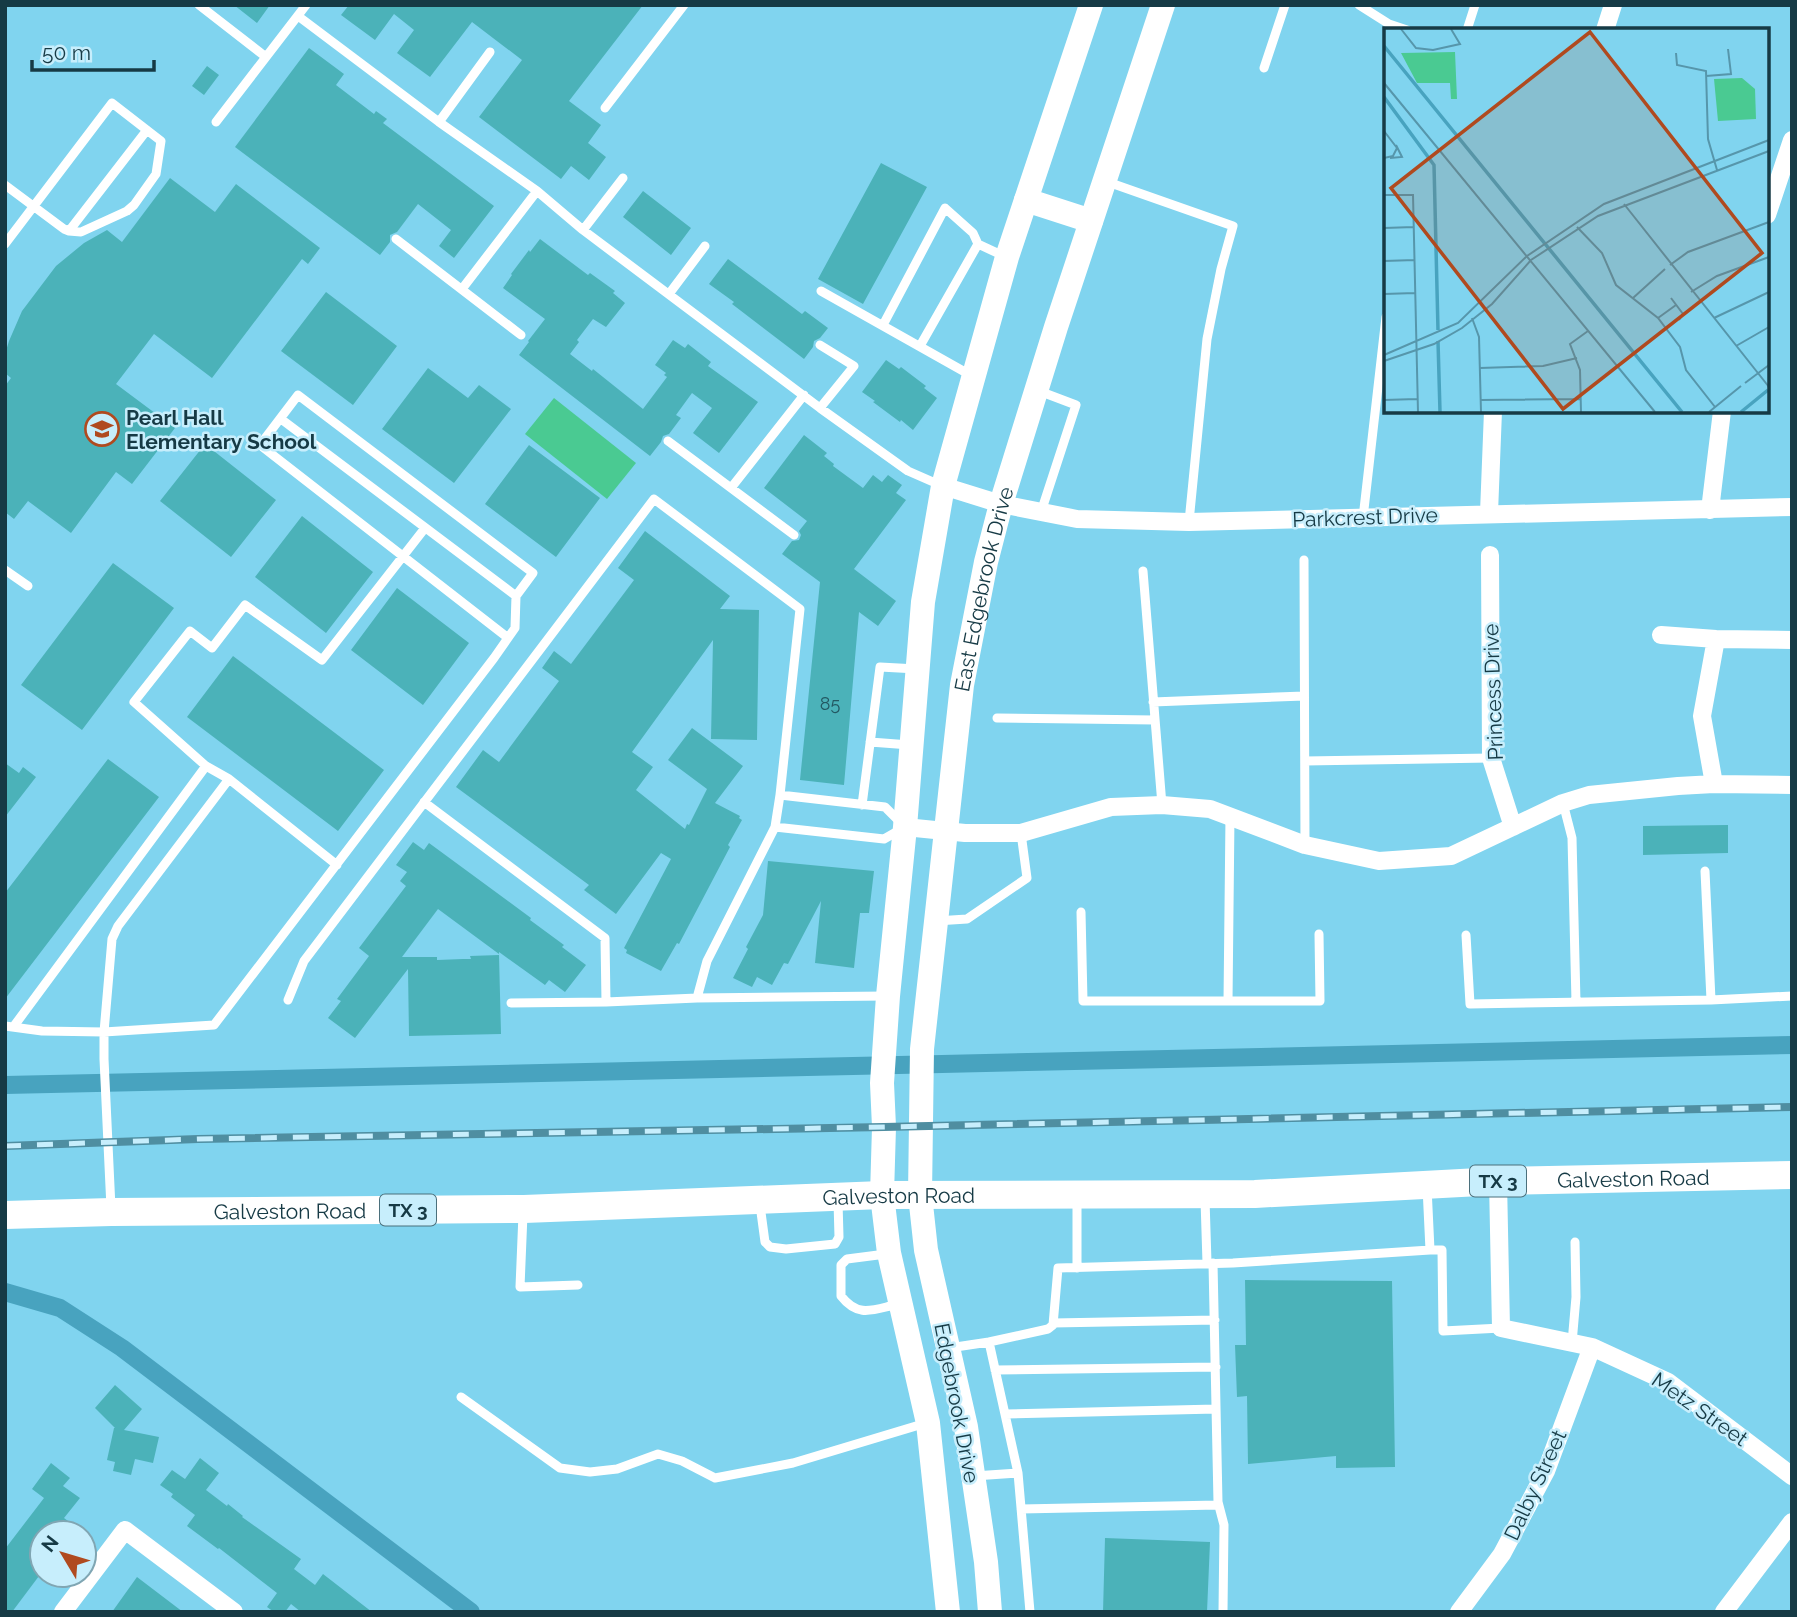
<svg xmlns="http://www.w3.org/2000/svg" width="1797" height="1617" font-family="Raleway,sans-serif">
<rect width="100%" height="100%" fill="#80d4ef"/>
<!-- pitch -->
<path fill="#4aca92" d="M554,398L636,463L607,499L525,434Z"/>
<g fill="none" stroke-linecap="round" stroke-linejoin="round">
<!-- canal -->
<path stroke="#48a3bf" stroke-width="18" d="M5,1085C601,1073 1196,1057 1792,1045
M5,1292L60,1308L122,1348L471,1612"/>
</g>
<!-- building -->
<path fill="#4bb2b9" d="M234,5H270L257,23Z
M349,5H643L569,101L601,125L588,143L606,157L589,180L571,166L561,179L479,117L522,60L472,22L430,77L397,53L414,30L394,14L375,40L341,15Z
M309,48L344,74L336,85L374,114L376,111L387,119L383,123L494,206L454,258L439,246L451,230L418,204L397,232L390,235V242L380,255L235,147Z
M207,66L219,75L204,95L192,86Z
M881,163L927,187L863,304L818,279Z
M170,178L215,212L236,184L320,248L308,264L302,259L212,378L154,334L116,384L175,428L132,484L116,472L71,533L28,501L14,519L5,512V386L11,378L5,373V354L9,341L22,311L56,266L84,243L107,230L122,242Z
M643,191L691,228L671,255L623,217Z
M540,239L588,275L590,273L615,291L613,293L625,303L606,327L593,319L577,340L579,342L570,354L592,371L593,369L643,409L667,377L664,375L666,373L655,365L673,340L685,348L688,344L711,362L708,366L758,402L719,453L693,433L712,408L692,393L676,415L681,418L669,434L663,436L661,442L650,456L519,355L529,342L528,341L545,319L503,288L512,275L511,274L529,250L530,252Z
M728,259L802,314L805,311L828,328L820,338L814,341L813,347L804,359L732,304L734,302L709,284Z
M326,292L397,346L353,405L281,351Z
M886,360L899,369L901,367L926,386L924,388L937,398L913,430L901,420L900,422L873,402L875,401L862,392Z
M428,368L468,398L479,385L511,409L454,483L382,429Z
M804,435L827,453L824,456L834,464L833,466L863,488L873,475L882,482L888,475L902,485L896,493L906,500L854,569L896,601L878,626L859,612L844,785L800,780L820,582L782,554L792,541L799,540L801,535L799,531L807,521L764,488Z
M205,444L276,500L231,557L160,501Z
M529,445L600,498L556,557L485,504Z
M302,516L373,572L326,633L255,577Z
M645,531L730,596L720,609L759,610L757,740L711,739L713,640L632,752L653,767L636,790L685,829L687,824L689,825L707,789L668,760L692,728L743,766L715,803L740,816L739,818L742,820L728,845L730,847L679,944L677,943L661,971L626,953L627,950L624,948L671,859L661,853L616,914L584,890L589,885L456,787L483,750L499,762L559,681L542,668L554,651L571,664L634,580L618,568Z
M113,563L174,608L82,730L21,685Z
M397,588L469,643L423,705L351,650Z
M233,656L384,770L338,831L187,717Z
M108,759L159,797L5,999V893Z
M5,763L19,773L23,767L36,777L5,817Z
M1728,825V853L1643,855V826Z
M413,842L424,850L429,843L531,918L530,920L564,945L562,947L586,965L565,992L549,980L545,985L499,952V954L438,909L402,957H437V960L463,959H471L470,956L499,955L501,1034L409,1036L408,969L355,1038L328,1018L341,1001L337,999L369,956L359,948L406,886L400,881L407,872L396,865Z
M768,861L874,871L869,913H860L854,968L815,963L821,901L788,964L784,963L772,985L757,977L752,987L733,978L748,949L746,947L763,915Z
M1245,1280L1392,1281L1395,1467L1336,1468V1456L1248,1464L1247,1396L1237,1397L1235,1345H1246Z
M115,1385L142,1409L124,1430L159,1437L153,1463L135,1459L131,1475L113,1471L115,1462L107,1460L114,1428H115L95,1408Z
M200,1458L219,1473L206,1490L227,1506L228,1504L243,1516L242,1517L301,1559L294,1569L315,1585L323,1574L372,1612H301L291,1604L285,1612H274L267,1607L277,1593L219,1548L218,1549L187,1526L195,1515L171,1497L173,1494L160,1485L172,1470L185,1479Z
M51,1463L70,1478L63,1486L80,1498L64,1518L84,1533H42V1572L12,1612H5V1549L44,1498L32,1489Z
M1105,1538L1210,1542L1207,1612H1103Z
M137,1577L183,1612H112Z"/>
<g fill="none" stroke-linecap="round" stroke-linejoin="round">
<!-- lane -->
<path stroke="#fff" stroke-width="9" d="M199,5L266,57
M1359,5L1389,24L1407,30
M298,16L439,122L537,191L583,230L820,408L908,471L940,485
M1467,30L1475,5
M1264,68L1285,5
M605,108L684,5
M216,122L306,5
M439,122L490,52
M1105,181L1233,226L1221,269L1207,339L1189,522
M5,185L64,229L69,231L81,232L127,211L134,205L156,174L161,141L112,103L5,244
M583,230L623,178
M69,231L147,130
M396,239L521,335
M462,289L537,191
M821,291L972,376
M669,294L705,246
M883,325L945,208L973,233L978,244
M820,345L854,366L820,408
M920,346L978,244L1006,257
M1039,391L1076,405L1041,512
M668,441L794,535
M731,488L804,395
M1363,518L1386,317
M1304,560L1305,845
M5,570L28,586
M1143,571L1162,805
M508,638L260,445L298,395L533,573L516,596
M1153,702L1304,696
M997,718L1155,720
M870,742L910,745
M1305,761L1491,758
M424,802L605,938L606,1002
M1563,803L1572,838L1576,1002
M862,805L880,667L917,669
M775,827L884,839L905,827L885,807L780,795
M337,865L229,779L206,766L134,702L190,631L212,648L245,605L322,660L425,528
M1705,871L1711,1000
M1081,912L1083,1001H1320L1319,934
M936,921L967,919L1027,878L1021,833
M1466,935L1470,1004L1711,1000L1792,996
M288,1000L304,961L654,499L800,609L780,795L775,827L707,961L697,998
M1228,1001L1230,816
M511,1003L606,1002L697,998L887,996
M5,1026L42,1031L104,1032L214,1025L494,658L515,628L516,596L281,419
M14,1026L206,766
M1427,1187L1430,1250H1442L1443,1331L1501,1328
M1077,1199V1268
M1205,1199L1207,1263
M760,1205L765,1242L770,1247L786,1249L835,1244L839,1237L838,1201
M111,1208L104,1059V1032L112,939L118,926L229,779
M523,1214L520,1287L578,1285
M886,1254L847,1259L841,1265V1296C859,1319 874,1309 899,1304
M1213,1263L1218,1502L1224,1525L1223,1612
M1053,1323L1215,1320
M989,1342L1048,1329L1053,1325L1058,1268L1233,1263L1430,1250
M1572,1343L1576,1297L1575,1242
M949,1348L989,1342L1018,1473L1030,1612
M995,1370L1216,1367
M461,1397L560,1468L590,1472L617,1469L658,1454L682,1461L715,1478L793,1463L926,1423
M1005,1414L1216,1409
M974,1476L1018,1473
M1021,1509L1218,1505"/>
<!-- street -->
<path stroke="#fff" stroke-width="18" d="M1605,30L1613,5
M1767,215L1792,140
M943,486L1001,504L1077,519L1189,522L1792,507
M1710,510L1722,411
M1489,513L1493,411
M1490,555L1491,758L1513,827
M1661,635L1716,639L1792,640
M1714,784L1702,716L1716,639
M905,827L965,833H1021L1111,807L1162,805L1210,809L1305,845L1379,861L1451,856L1563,803L1589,795L1678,786L1714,784L1792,785
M1498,1181L1501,1328L1592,1347L1668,1382L1792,1476
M63,1612L125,1530L234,1612
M1459,1612L1502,1554L1546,1471L1592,1347
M1724,1612L1792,1522"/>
<!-- secondary -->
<g stroke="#fff" stroke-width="24">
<path d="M1026,200L1091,221"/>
<path d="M948,1612L928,1423L889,1253L882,1195L884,1127L882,1083L888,996L905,827L923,602L943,486L1007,257L1091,5"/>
<path id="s1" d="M990,1612L986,1562L966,1427L926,1250L920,1195L922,1049L962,685L986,562L1001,504L1056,327L1163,5"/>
</g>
<!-- primary -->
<path stroke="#fff" stroke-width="28" id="s2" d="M5,1215L111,1212L524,1209L882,1195L1255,1194L1498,1181L1792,1175"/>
<!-- rail casing -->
<g stroke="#4f8ea1" stroke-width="8">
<path id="rail" d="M5,1146L198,1139L884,1127L1792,1107"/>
</g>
<!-- rail -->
<use href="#rail" stroke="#c7eefc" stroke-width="5" stroke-dasharray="16" stroke-linecap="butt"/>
</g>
<!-- icons -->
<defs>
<g id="school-ring" transform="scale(1.75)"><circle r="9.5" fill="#c7eefc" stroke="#b04a1f" stroke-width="1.5"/><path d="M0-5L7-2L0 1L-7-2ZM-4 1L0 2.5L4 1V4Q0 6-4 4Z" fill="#b04a1f"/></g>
</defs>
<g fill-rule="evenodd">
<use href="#school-ring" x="102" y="429"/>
</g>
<g text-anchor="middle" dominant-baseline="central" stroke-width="5" stroke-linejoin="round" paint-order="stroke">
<!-- number labels -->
<g font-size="18" fill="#235862">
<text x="830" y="703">85</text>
</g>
<!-- shield labels -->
<g fill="#c7eefc" stroke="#4b707c" stroke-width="2">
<rect x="1470" y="1165.5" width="56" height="31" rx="5"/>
<rect x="380" y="1194.5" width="56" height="31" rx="5"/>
</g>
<g font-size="19" font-weight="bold" fill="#163a45">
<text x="1498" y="1181">TX 3</text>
<text x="408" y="1210">TX 3</text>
</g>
<!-- poi labels -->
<g font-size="21" font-weight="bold" fill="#163a45" stroke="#c7eefc" text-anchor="start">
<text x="126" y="417">Pearl Hall<tspan x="126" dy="24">Elementary School</tspan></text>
</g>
<!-- street labels -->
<g font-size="21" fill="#163a45" stroke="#c7eefc">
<text transform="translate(1365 517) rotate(-2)">Parkcrest Drive</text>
<text stroke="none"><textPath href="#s1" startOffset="1034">East Edgebrook Drive</textPath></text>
<text transform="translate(1493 692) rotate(-92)">Princess Drive</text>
<text stroke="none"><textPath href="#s2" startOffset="1629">Galveston Road</textPath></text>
<text stroke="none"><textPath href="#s2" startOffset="894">Galveston Road</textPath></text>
<text stroke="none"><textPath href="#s2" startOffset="285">Galveston Road</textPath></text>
<text transform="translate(957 1403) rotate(79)">Edgebrook Drive</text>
<text transform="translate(1700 1409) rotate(35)">Metz Street</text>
<text transform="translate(1535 1485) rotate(-65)">Dalby Street</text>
</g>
</g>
<!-- overview -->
<g transform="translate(1384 28)">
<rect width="385" height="385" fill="#80d4ef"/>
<path d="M71,24L73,71H67L66,55H33L17,25Z" fill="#4aca92"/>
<path d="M358,50L371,61L372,91L334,93L330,51Z" fill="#4aca92"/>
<path fill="none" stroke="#48a3bf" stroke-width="3.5" d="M0,18L298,384M0,69L50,137L54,302M54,313L56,384M357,384L384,362"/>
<path fill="none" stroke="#5696ab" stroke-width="2" d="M17,1L32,20L49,22L76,16L67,1M292,25L293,37L322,43L324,111L333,142M322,48L347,46L344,21M0,55L271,384M0,103L13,120L9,128L0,130M6,130L18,129L12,117M0,167H29L34,384M240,176L385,359M193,199L218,225L232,257L274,290L296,319L302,342L331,379M0,200L30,199M0,233L31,232M286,237L304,224L385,194M307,264L333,248L385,229M0,266L31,265M249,270L281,241M287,270L299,286L295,292M88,290L95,309L97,384M274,290L292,277M330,290L385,264M352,318L385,299M0,327L74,295L143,228L220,176L385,112M0,333L50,316L78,300L108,276L147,232L214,188L385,123M96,340L159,338L193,330M361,355L385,337M0,372L33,371M97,372L196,371M197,384L196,342L186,316L204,303M325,384L357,358"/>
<path fill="#b04a1f" fill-opacity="0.15" stroke="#b04a1f" stroke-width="3.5" d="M206,4L378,225L179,381L7,160Z"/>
<rect width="385" height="385" fill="none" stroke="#163a45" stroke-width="3.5"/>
</g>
<!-- border -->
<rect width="1797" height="1617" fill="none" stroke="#163a45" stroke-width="14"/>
<!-- north arrow -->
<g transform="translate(63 1554) rotate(308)"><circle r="33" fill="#c7eefc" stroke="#80a6b3" stroke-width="2"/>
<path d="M0-5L12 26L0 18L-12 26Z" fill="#b04a1f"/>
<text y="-10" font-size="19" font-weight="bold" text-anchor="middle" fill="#163a45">N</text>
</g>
<!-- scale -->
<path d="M32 60v10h122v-10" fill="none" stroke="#163a45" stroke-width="3.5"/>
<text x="42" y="60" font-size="21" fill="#163a45" stroke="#c7eefc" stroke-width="5" paint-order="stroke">50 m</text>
</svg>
